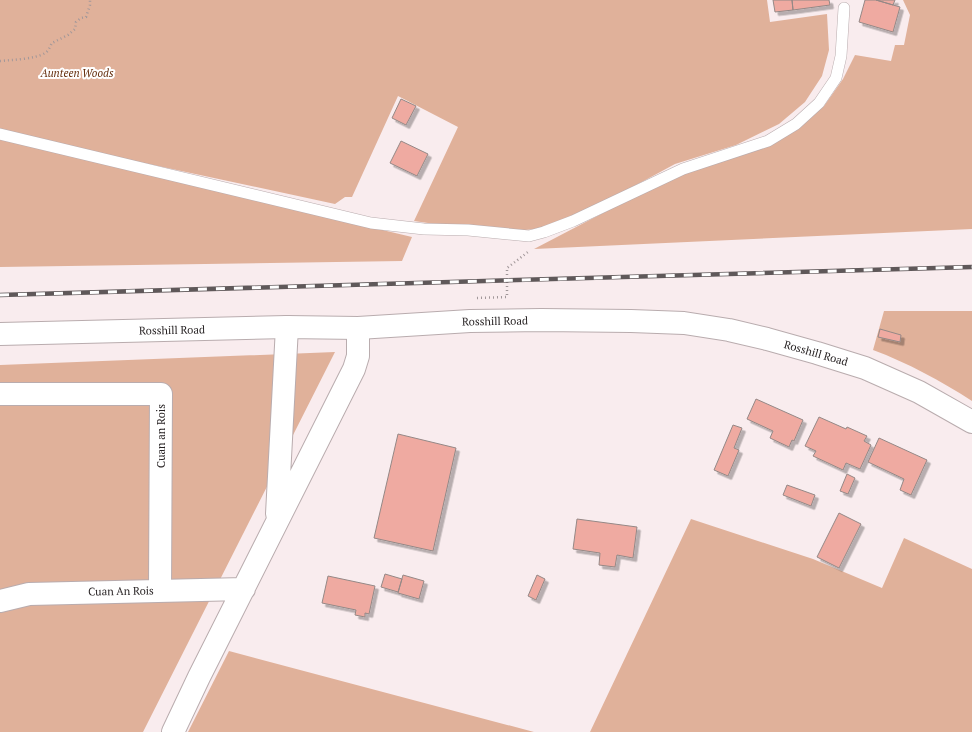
<svg xmlns="http://www.w3.org/2000/svg" width="972" height="732" font-family="'PT Serif',serif">
<defs>
<filter id="shadow"><feDropShadow dx="3.5" dy="3.5" stdDeviation="0" flood-color="#0004"/></filter>
</defs>
<rect width="100%" height="100%" fill="#f9ecee"/>
<!-- green -->
<path fill="#e0b19a" d="M0,0H767L770,22L827,14L829,50L822,76L805,102L779,124L736,145L675,164L614,197L545,228L515,231L442,225L414,221L458,127L398,96L352,197H345L335,204L88,151L0,130Z
M903,0H972V229L534,249L672,177L797,129L824,106L843,79L855,55L891,61L895,45H904L910,15Z
M0,139L412,237L402,261L0,267Z
M884,311H972V401C941,381 908,363 873,350Z
M335,352L143,732H0V365Z
M691,519L813,559L882,588L904,538L972,569V732H590Z
M229,651L534,732H188Z"/>
<!-- building -->
<path fill="#efaaa1" stroke="#948886" filter="url(#shadow)" d="M773,0H792L793,10L775,12Z
M792,0H829L830,5L793,10Z
M865,0H876L900,7L893,32L859,22Z
M876,0H895L893,5Z
M401,99L416,106L406,125L392,118Z
M401,141L428,154L417,176L390,163Z
M880,329L901,335L900,342L878,337Z
M756,399L803,420L794,441L792,440L789,447L770,438L773,431L747,419Z
M819,417L846,429L847,427L867,436L864,441L871,445L860,469L846,463L843,470L813,456L816,451L805,446Z
M733,425L742,428L734,448L739,450L728,476L714,470Z
M398,434L456,448L433,551L374,538Z
M879,438L927,460L911,495L900,490L904,479L868,462Z
M847,474L855,478L848,494L840,491Z
M787,485L815,495L811,506L783,495Z
M839,513L861,524L839,568L817,557Z
M577,519L637,527L633,558L617,555L615,567L599,565L600,553L573,549Z
M385,574L402,579L398,592L381,587Z
M403,575L424,581L419,599L398,593Z
M537,575L545,579L536,600L528,596Z
M328,576L375,586L369,614L365,613V617L355,615L356,610L322,603Z"/>
<g fill="none" stroke-linecap="round" stroke-linejoin="round">
<!-- lane casing -->
<g stroke="#b9acae" stroke-width="12">
<path id="lane" d="M0,134L371,223L424,229L468,230L529,236L544,232L573,221L683,169L768,141L796,124L819,103L836,78L841,56L844,8"/>
</g>
<!-- street casing -->
<g stroke="#b9acae" stroke-width="24">
<path id="street" d="M0,394H161L160,590
M277,514L287,327
M0,601L29,594L244,589
M173,732L199,677L354,369L358,356V328"/>
</g>
<!-- secondary casing -->
<g stroke="#b9acae" stroke-width="24">
<path id="secondary" d="M0,334L287,327L358,328L470,321L541,320L631,321L684,323L729,330L767,339L817,353L865,368L919,392L972,422"/>
</g>
<!-- path -->
<path stroke="#a19799" stroke-width="2.5" stroke-dasharray="1 3" stroke-linecap="butt" d="M0,61C11,60 36,59 45,53C49,51 50,46 52,43L68,35L75,29L76,22L81,18L86,17L90,5V0
M477,298L507,297V268L528,252"/>
<!-- lane -->
<use href="#lane" stroke="#fff" stroke-width="11"/>
<!-- street -->
<use href="#street" stroke="#fff" stroke-width="22"/>
<!-- secondary -->
<use href="#secondary" stroke="#fff" stroke-width="22"/>
<!-- rail casing -->
<g stroke="#5f5859" stroke-width="4.5">
<path id="rail" d="M0,295L972,267"/>
</g>
<!-- rail -->
<use href="#rail" stroke="#fff" stroke-width="3" stroke-dasharray="9" stroke-linecap="butt"/>
</g>
<g text-anchor="middle" dominant-baseline="central" stroke-width="4" stroke-linejoin="round" paint-order="stroke">
<!-- park labels -->
<g font-size="11" font-style="italic" fill="#652e0d" stroke="#fff">
<text x="77" y="73">Aunteen Woods</text>
</g>
<!-- street labels -->
<g font-size="11" fill="#241f20" stroke="#fff">
<text transform="translate(495 321) rotate(-1)">Rosshill Road</text>
<text transform="translate(172 330) rotate(-1)">Rosshill Road</text>
<text transform="translate(816 353) rotate(16)">Rosshill Road</text>
<text transform="translate(161 436) rotate(-90)">Cuan an Rois</text>
<text transform="translate(121 591) rotate(-1)">Cuan An Rois</text>
</g>
</g>
</svg>
